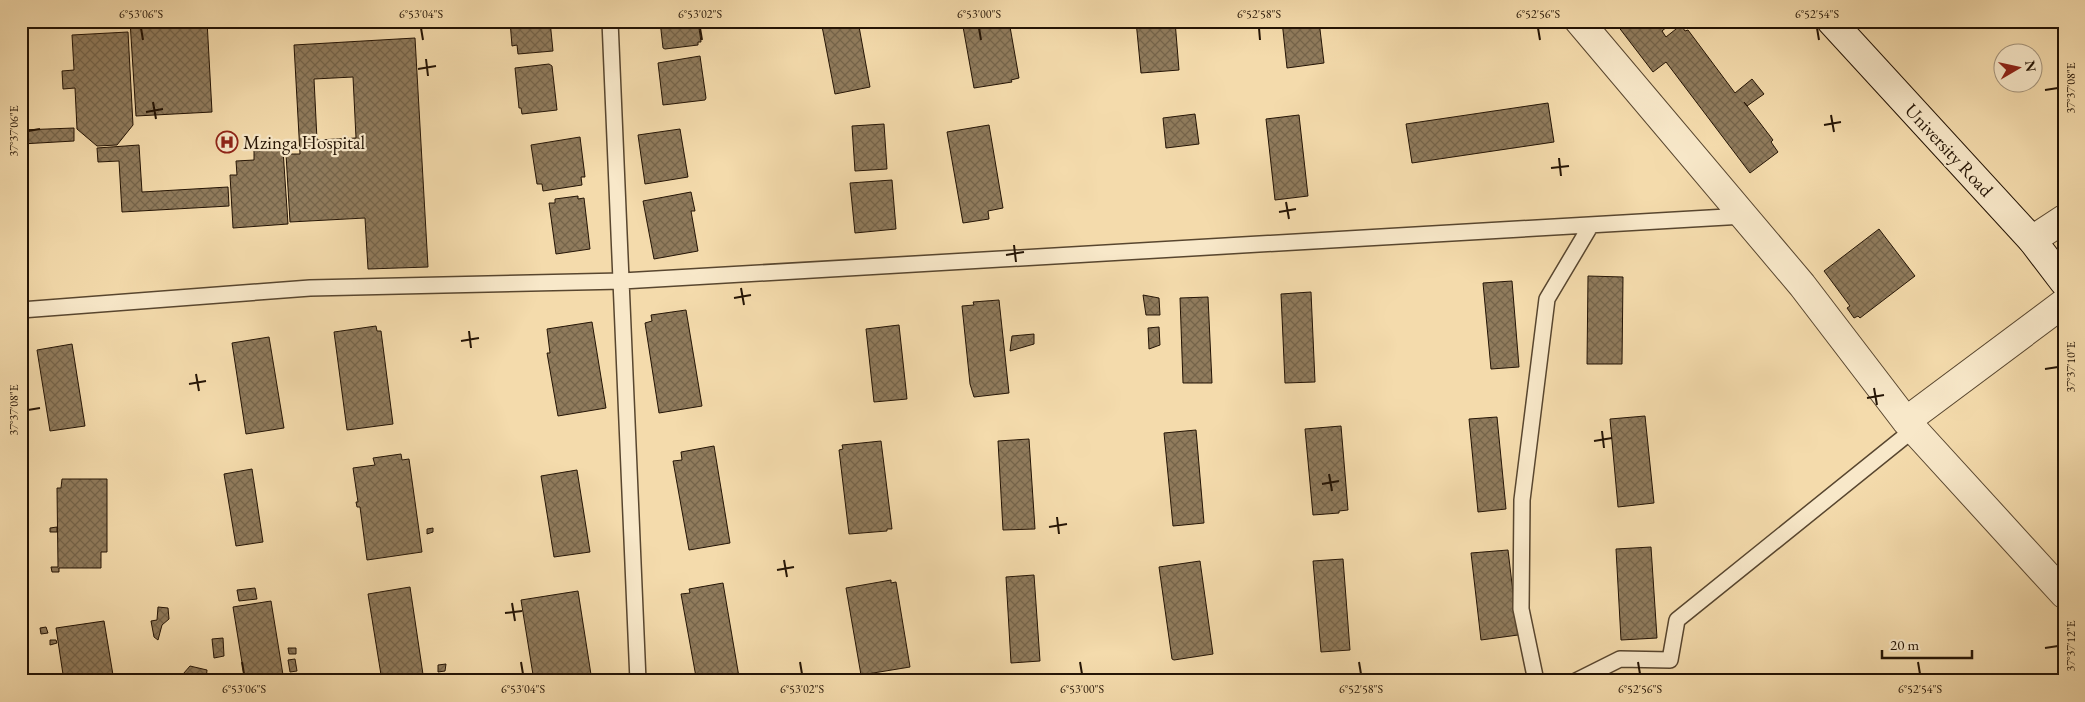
<svg xmlns="http://www.w3.org/2000/svg" width="2085" height="702" font-family="'EB Garamond',serif">
<defs>
<pattern id="building-cross-hatch" width="8" height="8" patternUnits="userSpaceOnUse" patternTransform="scale(1.25)"><rect width="8" height="8" fill="#907b5c"/><path d="M0 0l8 8M0 8l8-8" fill="none" stroke="#75644a"/></pattern>
</defs>
<rect width="100%" height="100%" fill="#f4dbac"/>
<filter id="stains"><feTurbulence type="fractalNoise" baseFrequency=".004" numOctaves="4"/><feColorMatrix values="0 0 0 0 .2 0 0 0 0 .09 0 0 0 0 .02 0 0 0 .5 -.17"/></filter>
<radialGradient id="worn" r=".72"><stop offset=".6" stop-color="#630" stop-opacity="0"/><stop offset="1" stop-color="#630" stop-opacity=".3"/></radialGradient>
<!-- building -->
<path fill="url(#building-cross-hatch)" stroke="#241405" fill-rule="evenodd" d="M21,21H67L21,24Z
M130,21H207L212,112L136,116Z
M510,21H550L553,51L518,54L517,45L512,46Z
M660,21H698L701,42H698V45L665,49L663,48Z
M821,21H858L870,87L835,94Z
M962,21H1009L1019,78L1011,80L1012,82L974,88Z
M1136,21H1175L1179,70L1141,73Z
M1282,21H1319L1324,63L1287,68Z
M1614,21H1674L1662,31L1666,37L1681,25L1685,31L1688,30L1735,93L1752,79L1764,94L1747,106L1744,102L1773,140L1771,142L1778,152L1750,173L1666,62L1653,72Z
M128,32L133,125L117,145L97,146L77,129L75,88L63,89L62,71L74,70L72,35Z
M415,38L428,267L368,269L365,218L290,222L286,154H300L294,45ZM353,77L356,138L317,140L314,79Z
M700,56L706,98L705,100L663,105L658,63Z
M549,64L552,66L557,110L522,114L521,108H519L515,68Z
M1548,103L1554,142L1412,163L1406,124Z
M1195,114L1199,144L1166,148L1163,118Z
M1299,115L1308,196L1275,200L1266,119Z
M884,124L887,169L855,171L852,126Z
M989,125L1003,208L988,211L989,219L963,223L947,132Z
M74,128V141L21,144V130Z
M680,129L688,177L645,184L638,135Z
M580,137L585,177H581L582,185L543,191L542,184H537L531,145Z
M139,145L142,192L228,187L229,206L122,212L119,161L98,162L97,148Z
M283,150L288,224L233,228L230,175H237L236,161L254,160V151Z
M892,180L896,229L855,233L850,183Z
M691,192L695,211H691L698,251L654,259L643,201Z
M578,196V199L584,198L590,249L556,254L549,203H555V199Z
M1879,229L1915,276L1860,318L1858,316L1854,318L1847,308L1850,306L1824,271Z
M1588,276L1623,277L1622,364H1587Z
M1512,281L1519,367L1491,369L1483,283Z
M1311,292L1315,382L1285,383L1281,294Z
M1143,295L1159,298L1160,315H1146Z
M1208,297L1212,383H1183L1180,298Z
M999,300L1009,393L974,397L970,384L962,306L974,305L973,302Z
M686,310L702,406L659,413L645,323L652,321L651,315Z
M592,322L606,408L558,416L547,353H550L547,329Z
M899,325L907,399L874,402L866,329Z
M376,326L377,331H381L393,424L347,430L334,332Z
M1159,327L1160,345L1149,349L1148,328Z
M1034,334V344L1010,351L1012,336Z
M269,337L284,428L246,434L232,343Z
M72,344L85,426L50,431L37,350Z
M1645,416L1654,503L1618,507L1610,419Z
M1497,417L1506,509L1478,512L1469,419Z
M1341,426L1348,510L1339,511V513L1313,515L1305,429Z
M1196,430L1204,523L1173,526L1164,433Z
M1029,439L1035,529L1003,530L998,441Z
M881,441L892,529H887V531L849,534L839,450L843,449L842,445Z
M714,446L730,543L689,550L673,461L682,460L681,452Z
M401,454L402,460L409,459L422,552L367,560L360,507H357L356,502H358L353,468L375,465L373,458Z
M252,469L263,542L236,546L224,474Z
M577,470L590,552L554,557L541,476Z
M62,479H107V552H101V568H59V572H52L51,567H58L57,488H61Z
M57,527V532H50V528Z
M433,528V532L427,534V529Z
M1651,547L1657,638L1621,640L1616,549Z
M1508,550L1518,635L1481,640L1471,553Z
M1343,559L1350,650L1321,652L1313,561Z
M1200,561L1213,654L1174,660L1172,659L1159,567Z
M1034,575L1040,661L1011,663L1006,577Z
M891,580V583L896,582L910,667L861,675L846,588Z
M723,583L739,677L717,681H701L700,677H696L681,594L690,593L689,589Z
M410,587L424,681H382L368,594Z
M255,588L257,599L239,601L237,590Z
M578,591L592,681H534L521,600Z
M271,601L284,681H245L233,607Z
M158,607L168,608L169,619L162,625L158,640L154,637L151,621L157,620Z
M104,621L114,681H64L56,628Z
M46,627L48,633L41,634L40,628Z
M223,638L224,656L214,658L212,639Z
M50,640H56L57,643L50,645Z
M288,648H296V654H289Z
M295,659L297,671L290,672L288,660Z
M446,664L445,671L438,672V665Z
M190,666L207,670L206,681H177Z"/>
<g fill="none" stroke-linecap="round" stroke-linejoin="round">
<!-- service casing -->
<g stroke="#58462f" stroke-width="18">
<path id="service" d="M610,21L638,681
M21,310L310,288L622,281L1744,216
M1536,681L1521,609L1522,500L1547,299L1591,225
M1576,681L1620,659L1670,660L1677,620L1914,429"/>
</g>
<!-- minor casing -->
<g stroke="#58462f" stroke-width="30">
<path id="minor" d="M1579,21L1802,285L1906,421L2064,594
M2032,240L2064,219
M1906,421L2064,303"/>
</g>
<!-- secondary casing -->
<g stroke="#241405" stroke-width="30">
<path id="secondary" d="M1831,21L2032,240L2064,282"/>
</g>
<!-- service -->
<use href="#service" stroke="#f8e8c9" stroke-width="15"/>
<!-- minor -->
<use href="#minor" stroke="#f8e8c9" stroke-width="28"/>
<!-- secondary -->
<use href="#secondary" stroke="#f8e8c9" stroke-width="28"/>
</g>
<!-- ticks -->
<path fill="none" stroke="#241405" stroke-width="2" d="M141,28L143,40M421,28L423,40M700,28L702,40M979,28L981,40M1259,28L1260,40M1538,28L1540,40M1817,28L1819,40M426,59L428,76M418,69L436,66M2045,90L2058,88M153,102L156,119M146,112L163,109M1831,115L1834,132M1824,125L1841,122M28,131L40,129M1559,158L1561,176M1551,168L1569,166M1286,202L1289,219M1279,212L1296,209M1014,245L1016,262M1006,255L1024,252M741,288L744,305M734,298L751,295M469,331L471,348M461,341L479,338M2045,369L2058,367M196,374L199,391M189,384L206,381M1874,388L1877,405M1867,398L1884,395M28,410L40,408M1602,431L1604,448M1594,441L1612,438M1329,474L1332,491M1322,484L1339,481M1057,517L1059,534M1049,527L1067,524M784,560L787,577M777,570L794,567M512,603L515,621M505,613L522,611M2045,648L2058,646M242,662L244,674M521,662L523,674M800,662L802,674M1080,662L1082,674M1359,662L1361,674M1638,662L1640,674M1918,662L1920,674"/>
<!-- icons -->
<defs>
<g id="hospital-ring" transform="scale(1.125)"><circle r="9.5" fill="#f8e8c9" stroke="#8f2418" stroke-width="1.5"/><path d="M-5-5h3v3.5h4V-5h3V5h-3V1.5h-4V5h-3Z" fill="#8f2418"/></g>
</defs>
<g fill-rule="evenodd">
<use href="#hospital-ring" x="227" y="142"/>
</g>
<g text-anchor="middle" dominant-baseline="central" stroke-width="4.5" stroke-linejoin="round" paint-order="stroke">
<!-- poi labels -->
<g font-size="19" fill="#241405" stroke="#f8e8c9" text-anchor="start">
<text x="243" y="142">Mzinga Hospital</text>
</g>
<!-- street labels -->
<g font-size="19" fill="#241405" stroke="#f8e8c9">
<text transform="translate(1949 150) rotate(47)">University Road</text>
</g>
</g>
<!-- margin -->
<rect width="2085" height="702" fill="none" stroke="#f4dbac" stroke-width="55"/>
<!-- north arrow -->
<g transform="translate(2018 68) rotate(81)"><circle r="24" fill="#f8e8c9" stroke="#a3937b"/>
<path d="M0-4L9 19L0 12L-9 19Z" fill="#8f2418"/>
<text y="-8" font-size="14" font-weight="bold" text-anchor="middle" fill="#241405">N</text>
</g>
<!-- scale -->
<path d="M1882 650v8h90v-8" fill="none" stroke="#241405" stroke-width="2.5"/>
<text x="1890" y="650" font-size="15" fill="#241405" stroke="#f8e8c9" stroke-width="4" paint-order="stroke">20 m</text>
<rect x="28" y="28" width="2030" height="646" fill="none" stroke="#241405" stroke-width="2"/>
<g font-size="12" text-anchor="middle" fill="#241405">
<text x="141" y="18">6°53'06"S</text>
<text x="421" y="18">6°53'04"S</text>
<text x="700" y="18">6°53'02"S</text>
<text x="979" y="18">6°53'00"S</text>
<text x="1259" y="18">6°52'58"S</text>
<text x="1538" y="18">6°52'56"S</text>
<text x="1817" y="18">6°52'54"S</text>
<text transform="translate(2071 88) rotate(-90)" y="4">37°37'08"E</text>
<text transform="translate(14 131) rotate(-90)" y="4">37°37'06"E</text>
<text transform="translate(2071 367) rotate(-90)" y="4">37°37'10"E</text>
<text transform="translate(14 410) rotate(-90)" y="4">37°37'08"E</text>
<text transform="translate(2071 646) rotate(-90)" y="4">37°37'12"E</text>
<text x="244" y="693">6°53'06"S</text>
<text x="523" y="693">6°53'04"S</text>
<text x="802" y="693">6°53'02"S</text>
<text x="1082" y="693">6°53'00"S</text>
<text x="1361" y="693">6°52'58"S</text>
<text x="1640" y="693">6°52'56"S</text>
<text x="1920" y="693">6°52'54"S</text>
</g>
<rect width="100%" height="100%" filter="url(#stains)"/>
<rect width="100%" height="100%" fill="url(#worn)"/>
</svg>
